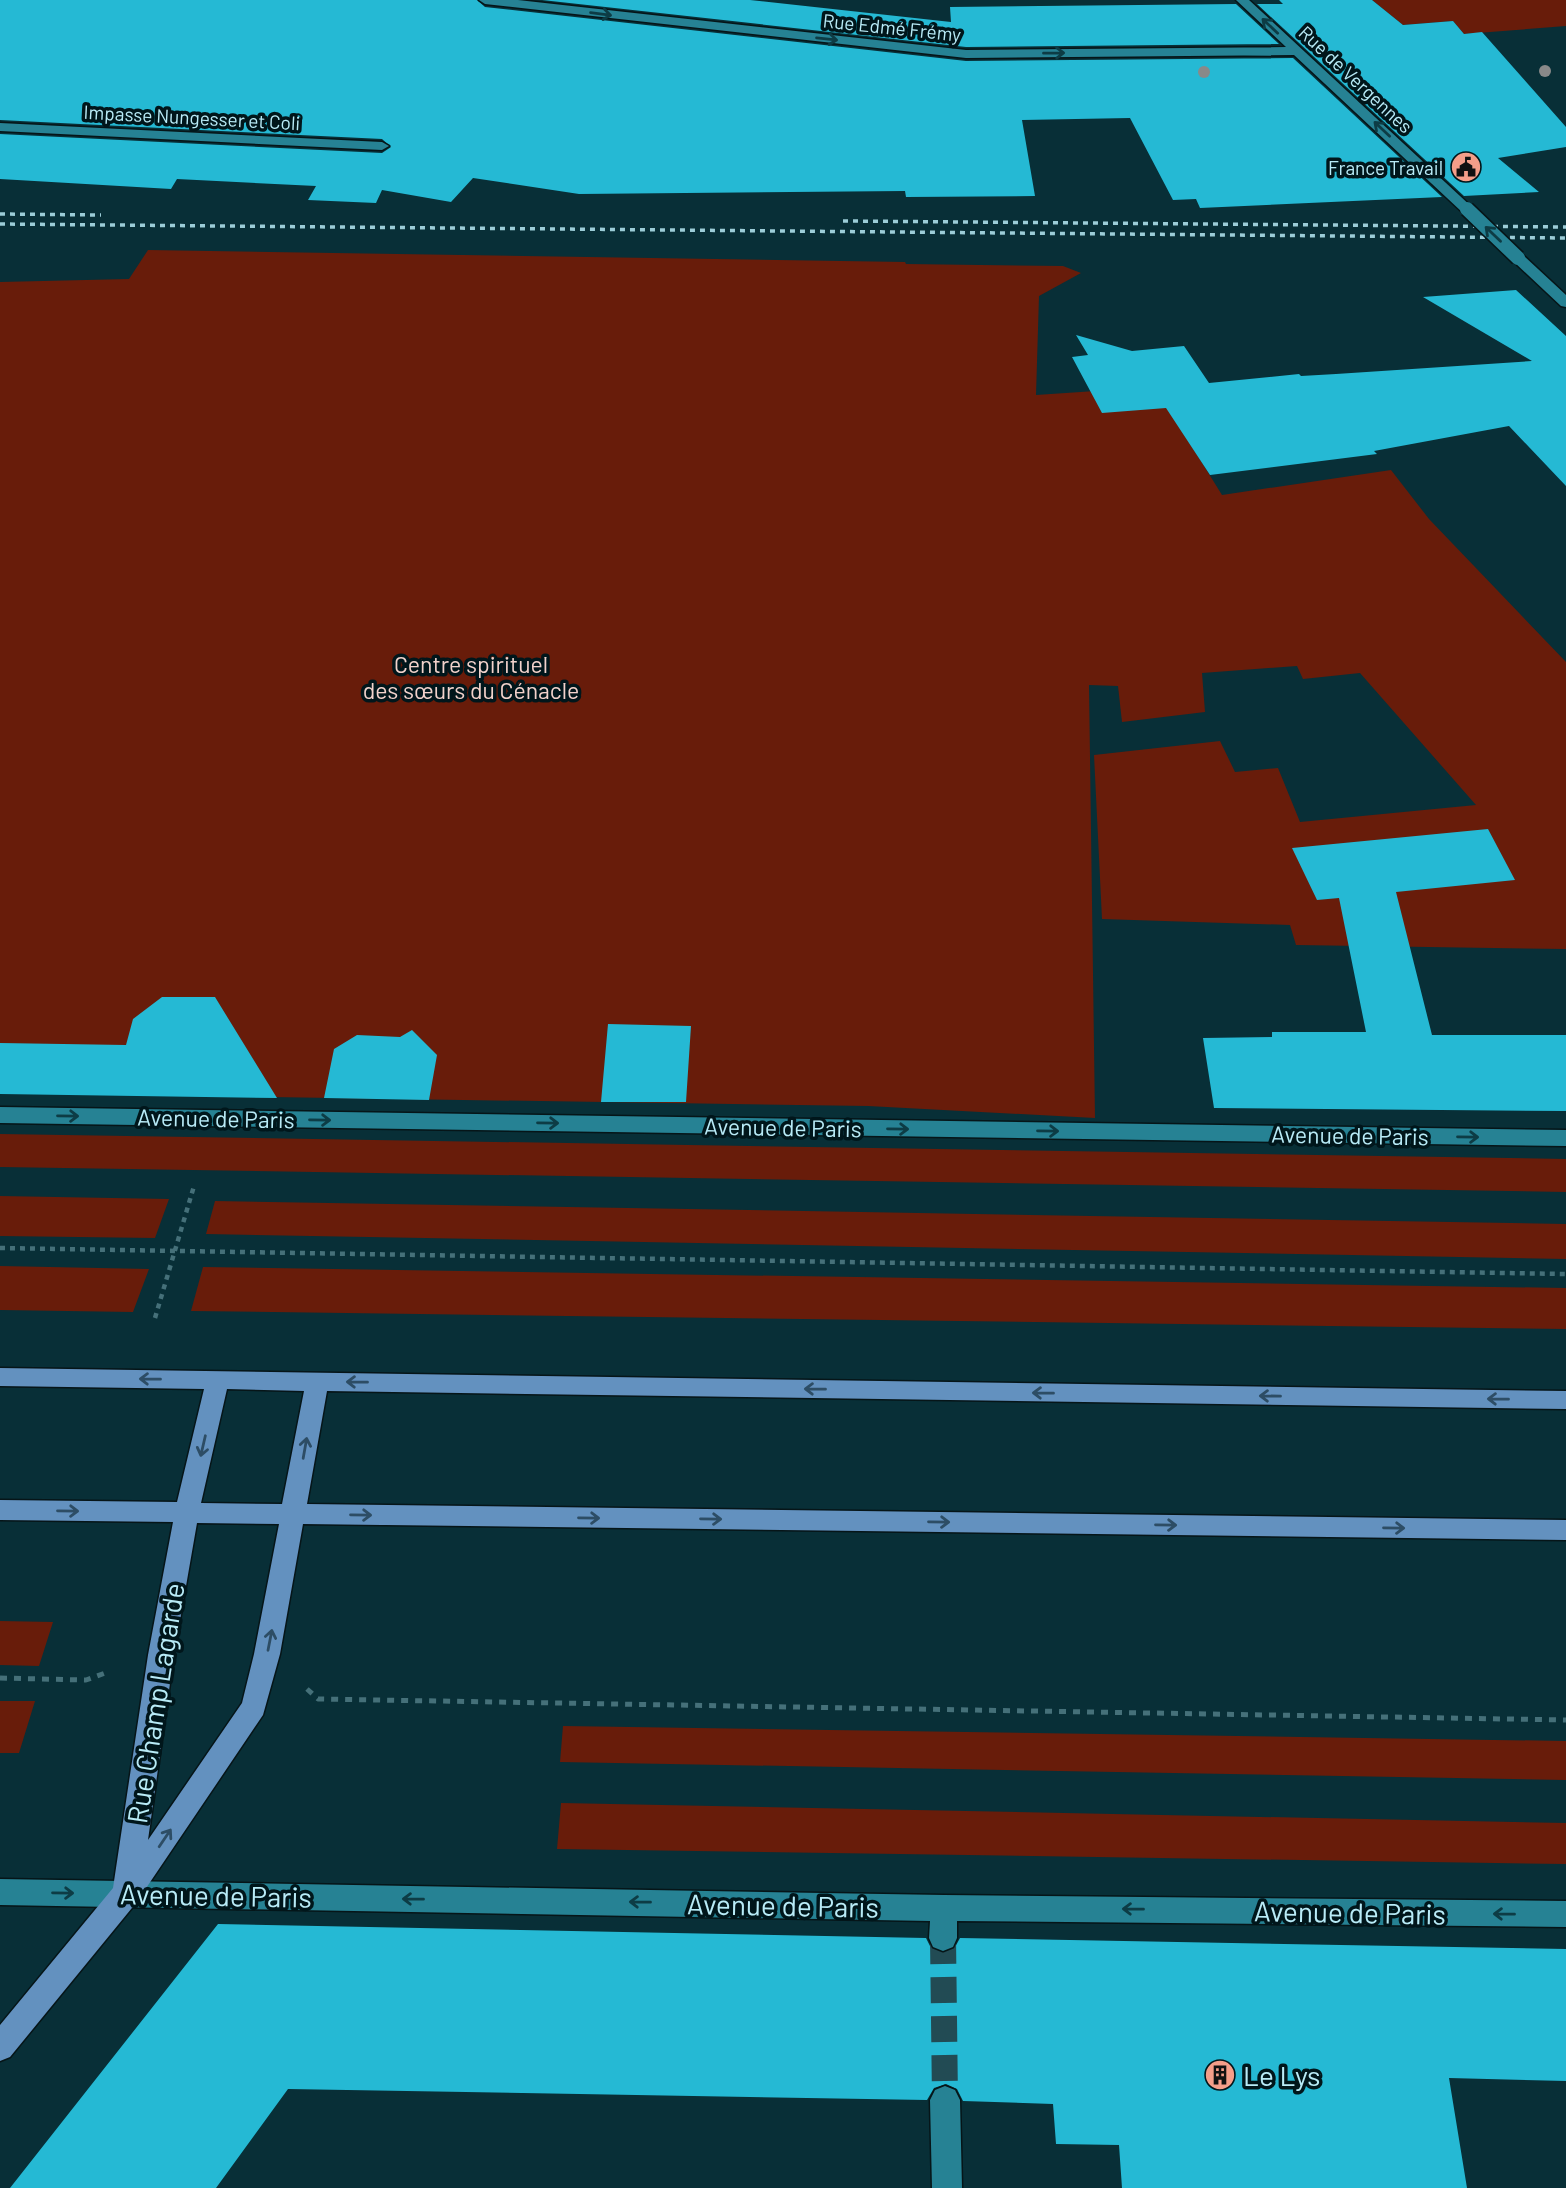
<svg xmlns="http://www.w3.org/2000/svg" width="1566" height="2188" font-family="Barlow,sans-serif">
<rect width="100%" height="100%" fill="#082f37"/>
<!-- green -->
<path fill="#681c0a" d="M1372,0H1566V26L1464,34L1453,21L1403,25Z
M148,250L905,262L906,264L1063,266L1081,273L1039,296L1036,395L1155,387L1222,495L1391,470L1429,519L1566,662V949L1296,945L1290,925L1102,919L1094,755L1220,741L1235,772L1278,768L1300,822L1476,805L1360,673L1303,679L1297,666L1202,673L1205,712L1122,722L1118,686L1089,685L1095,1118L868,1106L0,1093V282L129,279Z
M0,1134L1566,1159V1192L0,1167Z
M0,1196L169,1199L155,1238L0,1236Z
M215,1201L1566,1224V1259L206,1234Z
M0,1266L149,1269L133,1312L0,1310Z
M203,1267L1566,1288V1329L191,1311Z
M0,1621L53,1622L39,1666L0,1665Z
M0,1701H35L19,1753H0Z
M563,1726L1566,1741V1780L560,1762Z
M561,1803L1566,1823V1864L557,1849Z"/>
<!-- building -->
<path fill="#25b9d4" d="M0,0H477L485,7L966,61L1293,58L1442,197L1200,208L1196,199L1173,200L1130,118L1022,120L1035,196L906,197L905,191L579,194L473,178L451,202L382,190L376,203L308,200L316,186L177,179L171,189L0,179V134L382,153L391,147L382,139L0,120Z
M542,0H750L951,22L950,7L1236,4L1279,44L966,47Z
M1279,0H1372L1403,25L1453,21L1464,34L1482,32L1566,127V147L1498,158L1539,192L1464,196L1257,4H1283Z
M1516,290L1566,336V486L1509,426L1374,451L1377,454L1210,475L1166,408L1102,413L1072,357L1088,355L1076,335L1132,351L1184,346L1209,383L1299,374L1301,376L1336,374L1532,361L1423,297Z
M1488,829L1515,880L1396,892L1432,1035H1566V1111L1214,1108L1203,1038L1272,1037V1032H1366L1339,898L1317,900L1292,848Z
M162,997H215L277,1098L0,1094V1043L126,1045L133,1019Z
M608,1024L691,1026L686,1102H601Z
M412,1030L437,1055L429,1100L324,1098L334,1049L357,1035L400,1037Z
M218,1924L926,1938L931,1948L942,1953L954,1949L960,1938L1566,1949V2081L1449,2078L1467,2188H1122L1119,2145L1056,2144L1053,2104L963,2101L957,2089L946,2084L934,2088L927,2100L288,2089L216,2188H10Z"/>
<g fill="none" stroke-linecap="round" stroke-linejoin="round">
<!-- minor-tunnel -->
<path stroke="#224b54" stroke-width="26" stroke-dasharray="26 13" stroke-linecap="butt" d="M943,1938L945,2100"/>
<!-- minor casing -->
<g stroke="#061518" stroke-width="3">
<path id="minor" d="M479,0H518L966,50L1286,47L1236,0H1249L1474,209L1472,212H1462L1294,55L966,58L485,4Z
M0,123L382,142L389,146L382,150L0,131Z
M1518,254L1523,255L1566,295V307L1561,306L1513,261V255Z
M0,1107L1566,1130V1146L0,1123Z
M0,1879L944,1895L1566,1901V1927L957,1921V1938L953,1947L943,1951L933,1947L929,1938L930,1921L0,1905Z
M945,2086L955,2090L960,2100L962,2188H932L930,2100L935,2090Z"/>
</g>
<!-- major casing -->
<g stroke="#061518" stroke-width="3">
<path id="major" d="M0,1368L1566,1391V1409L327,1391L307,1504L1566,1520V1540L303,1524L280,1654L263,1715L136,1903L10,2057L0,2061V2025L113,1888L148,1655L173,1522L0,1520V1500L177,1502L204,1389L0,1386ZM227,1389L304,1391L282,1504L201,1503ZM197,1523L279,1524L254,1654L242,1703L148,1840L174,1655Z"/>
</g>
<!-- path-far1 -->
<path stroke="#457079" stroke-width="4.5" stroke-dasharray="5 5" stroke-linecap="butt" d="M0,1248L1566,1274
M155,1318L194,1186"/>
<!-- path -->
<path stroke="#457079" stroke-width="5" stroke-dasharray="7 7" stroke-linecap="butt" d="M0,1678L86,1680L108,1672
M307,1689L318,1699L1566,1720"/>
<!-- minor -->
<use href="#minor" fill="#268294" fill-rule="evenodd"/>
<!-- major -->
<use href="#major" fill="#6391bf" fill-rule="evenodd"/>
<!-- rail -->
<path stroke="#9ccdd8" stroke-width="3.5" stroke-dasharray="5 5" stroke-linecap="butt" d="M0,214L101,215
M843,221L1566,227
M0,224L1566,238"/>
<!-- minor-bridge casing -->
<g stroke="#061518" stroke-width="17" stroke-linecap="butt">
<path id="minor-bridge" d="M1467,209L1518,258"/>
</g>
<!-- minor-bridge -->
<use href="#minor-bridge" stroke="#268294" stroke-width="14"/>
</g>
<!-- trees -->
<g fill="#898989">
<circle cx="1545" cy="71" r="6"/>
<circle cx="1204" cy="72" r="6"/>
</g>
<!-- one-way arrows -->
<defs><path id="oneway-shaft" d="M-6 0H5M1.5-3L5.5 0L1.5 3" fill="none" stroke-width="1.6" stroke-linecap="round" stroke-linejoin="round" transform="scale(1.75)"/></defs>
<g stroke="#0d3c45">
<use href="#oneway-shaft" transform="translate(601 14) rotate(7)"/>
<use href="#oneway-shaft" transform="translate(1270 26) rotate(-137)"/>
<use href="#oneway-shaft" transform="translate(827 39) rotate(6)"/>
<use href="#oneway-shaft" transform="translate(1054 53) rotate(-1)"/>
<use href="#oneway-shaft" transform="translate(1382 129) rotate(-137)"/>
<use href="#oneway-shaft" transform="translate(1493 234) rotate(-136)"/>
<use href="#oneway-shaft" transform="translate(68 1116) rotate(1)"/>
<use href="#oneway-shaft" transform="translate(320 1120) rotate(1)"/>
<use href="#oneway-shaft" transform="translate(548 1123) rotate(1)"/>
<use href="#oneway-shaft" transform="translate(898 1129) rotate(1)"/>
<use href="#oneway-shaft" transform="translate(1048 1131) rotate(1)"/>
<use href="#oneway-shaft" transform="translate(1468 1137) rotate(1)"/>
<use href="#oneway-shaft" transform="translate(63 1893) rotate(1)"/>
<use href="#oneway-shaft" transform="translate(413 1899) rotate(-179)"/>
<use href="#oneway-shaft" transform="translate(640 1902) rotate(-179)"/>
<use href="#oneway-shaft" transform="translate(1133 1909) rotate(-179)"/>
<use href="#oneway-shaft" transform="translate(1504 1914) rotate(-179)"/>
</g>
<g stroke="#2d4d65">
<use href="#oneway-shaft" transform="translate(150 1379) rotate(-179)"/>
<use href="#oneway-shaft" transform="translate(357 1382) rotate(-179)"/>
<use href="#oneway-shaft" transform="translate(815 1389) rotate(-179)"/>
<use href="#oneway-shaft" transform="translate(1043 1393) rotate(-179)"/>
<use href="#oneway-shaft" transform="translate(1270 1396) rotate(-179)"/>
<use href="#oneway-shaft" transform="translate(1498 1399) rotate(-179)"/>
<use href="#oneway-shaft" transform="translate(203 1446) rotate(103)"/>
<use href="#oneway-shaft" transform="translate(305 1448) rotate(-80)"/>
<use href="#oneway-shaft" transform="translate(68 1511) rotate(1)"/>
<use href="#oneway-shaft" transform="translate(361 1515) rotate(1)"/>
<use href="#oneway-shaft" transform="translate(589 1518) rotate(1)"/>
<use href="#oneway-shaft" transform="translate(711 1519) rotate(1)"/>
<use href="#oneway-shaft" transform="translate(939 1522) rotate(1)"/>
<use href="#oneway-shaft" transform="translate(1166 1525) rotate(1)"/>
<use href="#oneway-shaft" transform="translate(1394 1528) rotate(1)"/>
<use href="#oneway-shaft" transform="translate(270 1640) rotate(-79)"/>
<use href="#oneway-shaft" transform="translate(165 1838) rotate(-56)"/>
</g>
<!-- icons -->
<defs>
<g id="civic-disc" transform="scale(1.575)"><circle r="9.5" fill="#f49e89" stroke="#00161b"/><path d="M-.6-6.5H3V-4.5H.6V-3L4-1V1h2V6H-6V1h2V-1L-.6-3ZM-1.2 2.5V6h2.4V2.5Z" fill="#111"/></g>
<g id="building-disc" transform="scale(1.575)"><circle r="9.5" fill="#f49e89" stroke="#00161b"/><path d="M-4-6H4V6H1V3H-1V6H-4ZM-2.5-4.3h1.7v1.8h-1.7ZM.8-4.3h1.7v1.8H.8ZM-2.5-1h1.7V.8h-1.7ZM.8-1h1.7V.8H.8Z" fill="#111"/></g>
</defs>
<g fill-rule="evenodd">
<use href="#civic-disc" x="1466" y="167"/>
<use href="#building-disc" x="1220" y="2075"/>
</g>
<g text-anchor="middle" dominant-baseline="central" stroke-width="7" stroke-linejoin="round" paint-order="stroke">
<!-- far-street labels -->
<g font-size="19" fill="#b8ebf7" stroke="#00161b">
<text transform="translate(892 27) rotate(6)">Rue Edmé Frémy</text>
<text transform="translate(1356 79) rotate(43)">Rue de Vergennes</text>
<text transform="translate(192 117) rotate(3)">Impasse Nungesser et Coli</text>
</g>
<!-- far-poi labels -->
<g font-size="19" fill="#b8ebf7" stroke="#00161b" text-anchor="end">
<text x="1443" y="167">France Travail</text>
</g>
<!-- park labels -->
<g font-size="23" fill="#f2d3cc" stroke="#00161b">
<text x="471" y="664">Centre spirituel<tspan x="471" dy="26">des sœurs du Cénacle</tspan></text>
</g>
<!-- street labels -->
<g font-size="23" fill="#b8ebf7" stroke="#00161b">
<text transform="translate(216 1118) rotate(1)">Avenue de Paris</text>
<text transform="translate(783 1127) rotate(1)">Avenue de Paris</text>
<text transform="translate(1350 1135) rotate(1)">Avenue de Paris</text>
</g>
<!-- near-street labels -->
<g font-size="28" fill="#b8ebf7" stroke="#00161b">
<text transform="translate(155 1703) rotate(-81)">Rue Champ Lagarde</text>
<text transform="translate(216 1895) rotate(1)">Avenue de Paris</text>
<text transform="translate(783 1905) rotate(1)">Avenue de Paris</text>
<text transform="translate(1350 1912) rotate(1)">Avenue de Paris</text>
</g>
<!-- near-poi labels -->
<g font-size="28" fill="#b8ebf7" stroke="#00161b" text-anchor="start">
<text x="1243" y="2075">Le Lys</text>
</g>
</g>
</svg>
